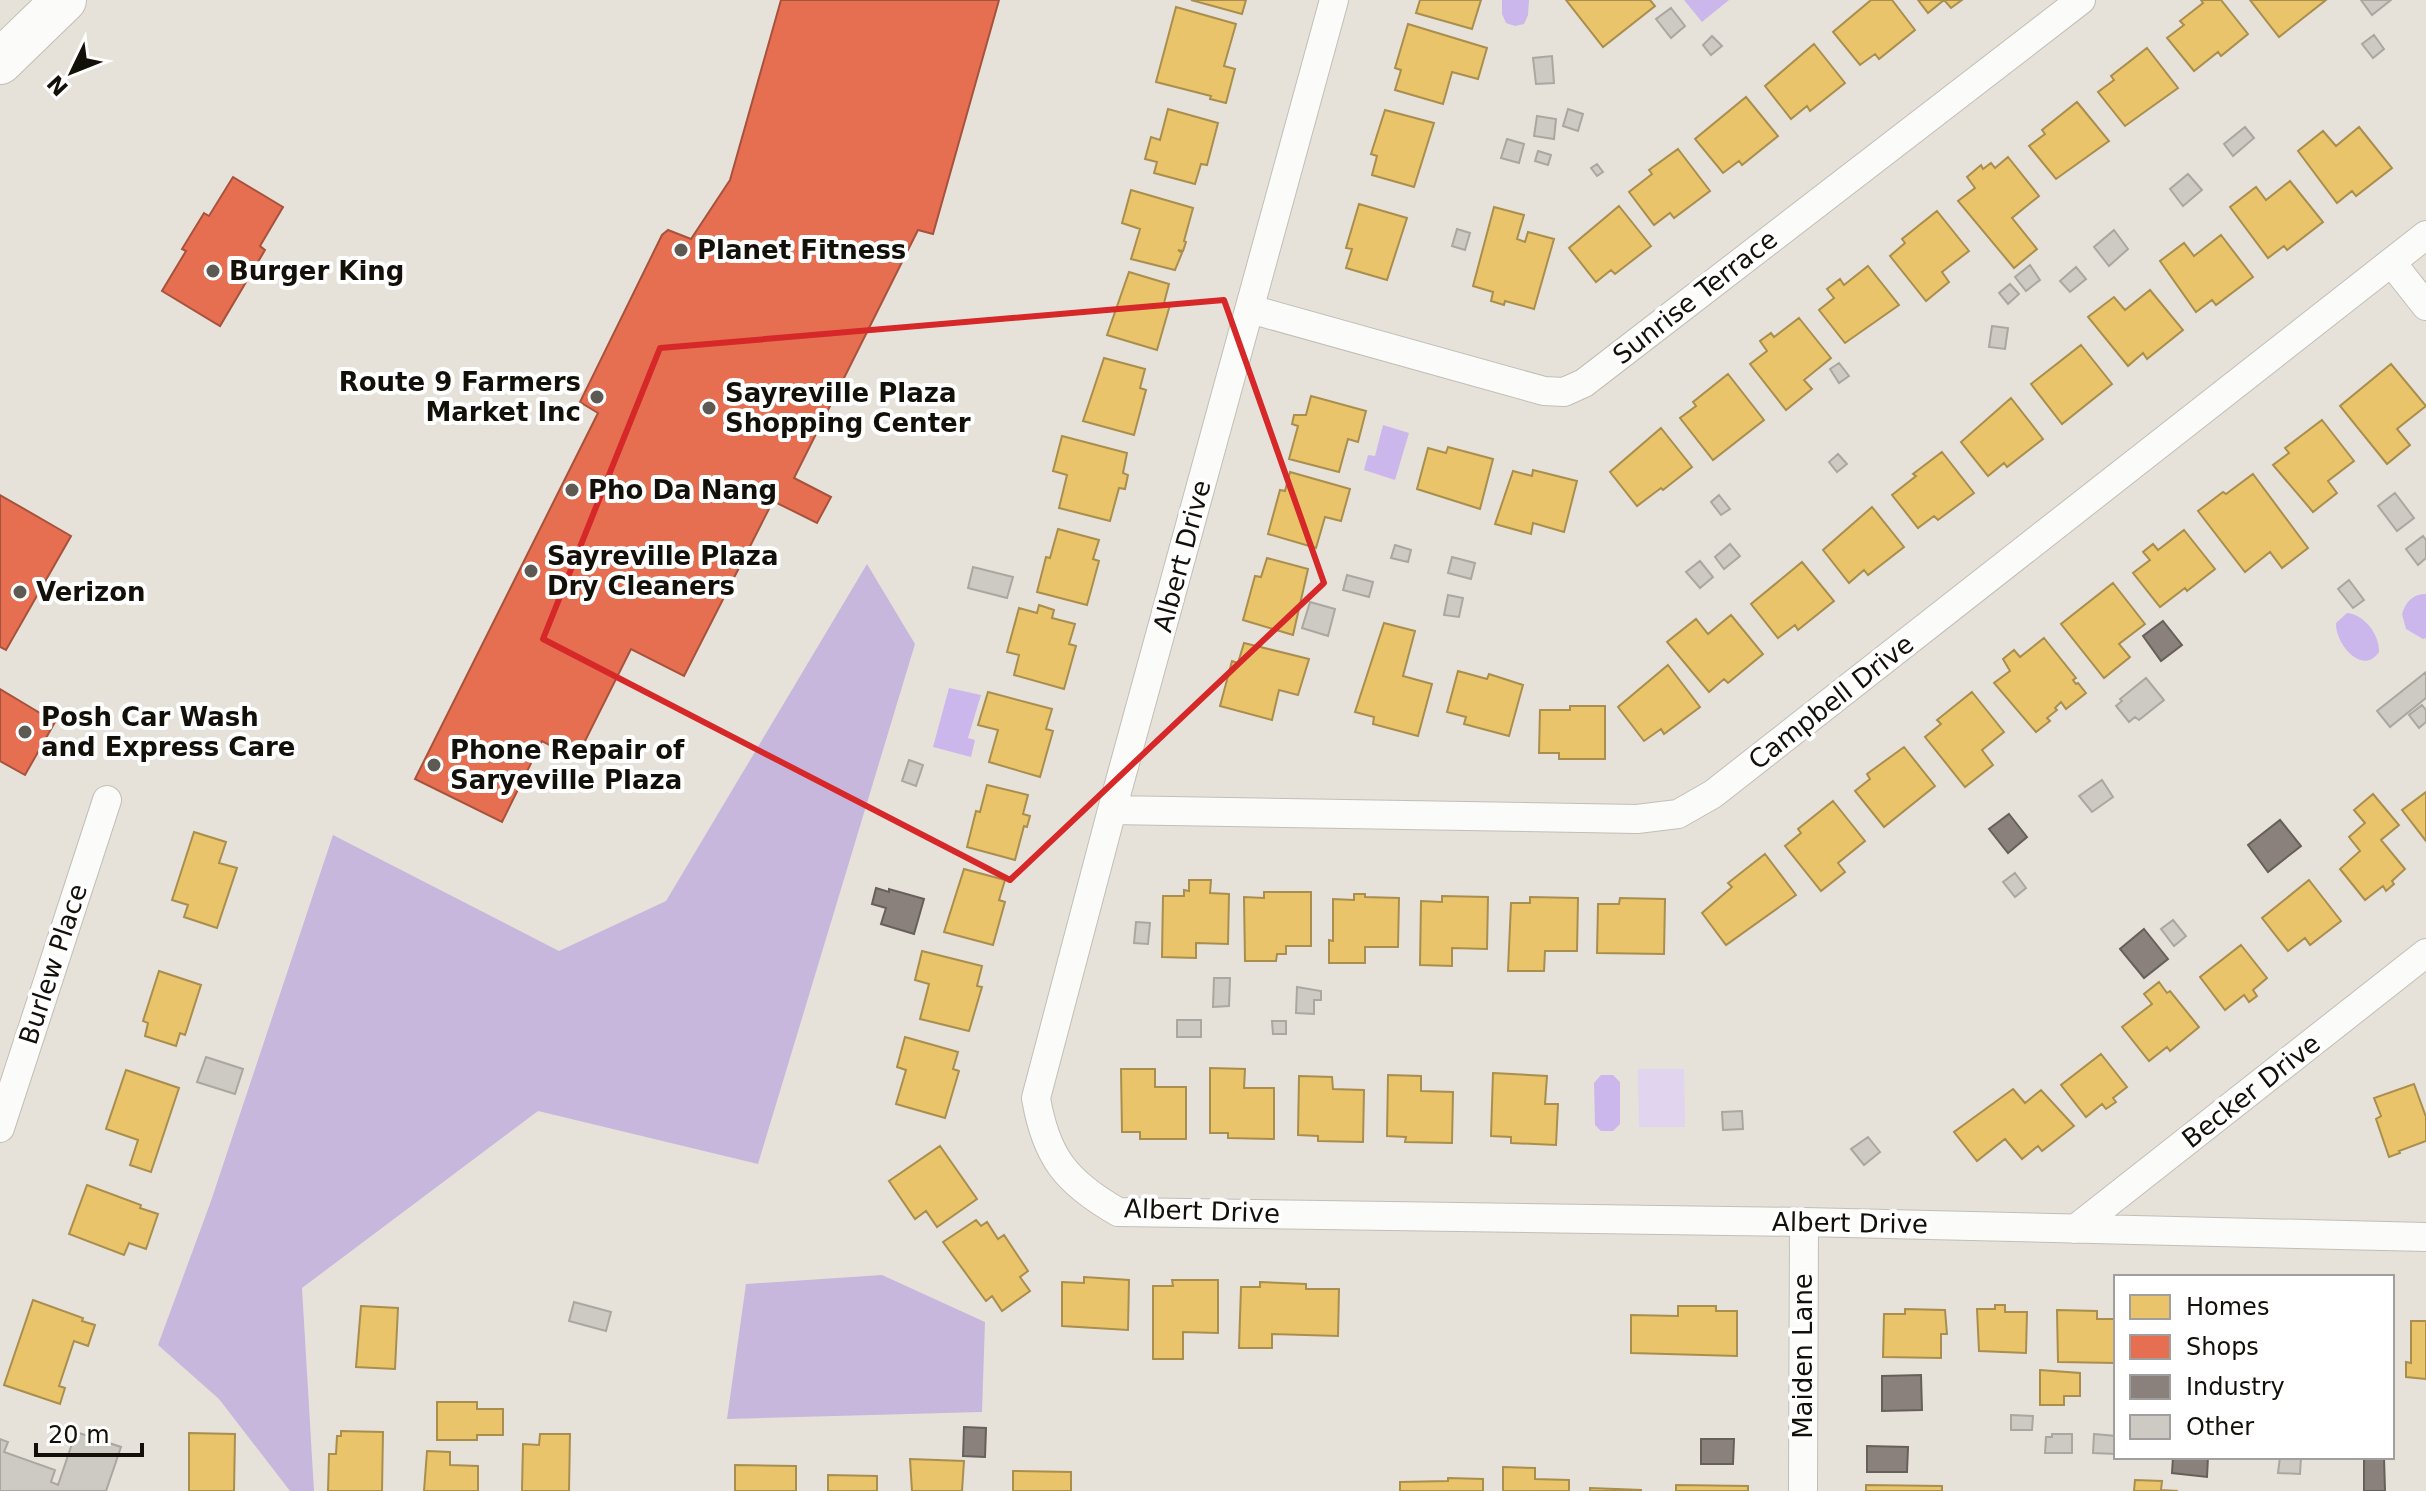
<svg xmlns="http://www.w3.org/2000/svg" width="2426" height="1491" font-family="'DejaVu Sans',sans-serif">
<rect width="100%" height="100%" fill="#e6e2da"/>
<!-- green -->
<path fill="#e0d4ee" d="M1638,1069H1684L1685,1127H1639Z"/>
<!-- forest -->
<path fill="#c8b7dd" d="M867,564L915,644L758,1164L538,1111L302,1288L314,1491H290L219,1399L158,1345L211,1201L333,835L559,951L666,901Z
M882,1275L985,1322L982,1412L727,1419L746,1284Z"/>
<!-- water -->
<path fill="#cbb7eb" d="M1502,0H1529L1528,15L1524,24L1515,26L1506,23L1502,14Z
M1684,0H1729L1702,22Z
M1383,425L1409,433L1395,480L1364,470L1368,455L1375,456Z
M2426,594V638L2423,639L2406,629L2402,614C2406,601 2413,594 2426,594Z
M2347,613C2364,614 2380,635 2379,652C2362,677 2335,643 2336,623Z
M949,688L981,695L968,738L975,740L971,757L933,747Z
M1601,1075H1613L1620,1082V1124L1613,1131H1601L1595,1125L1594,1083Z"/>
<!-- homes -->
<path fill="#e9c46a" stroke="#a98e4d" stroke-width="2" d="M1191,0H1246L1242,14Z
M1420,0H1481L1472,29L1416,13Z
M1566,0H1650L1655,6L1603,47Z
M1871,0H1892L1915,30L1879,59L1875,54L1860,65L1833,32Z
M1918,0H1944L1928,13Z
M1944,0H1962L1951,8Z
M2201,0H2221L2248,34L2221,56L2218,52L2194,71L2167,38L2184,25L2180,21L2203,3Z
M2250,0H2326L2279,37Z
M1176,7L1236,24L1224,66L1235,69L1226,103L1210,99L1211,96L1156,82Z
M1408,24L1487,48L1478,79L1452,72L1443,104L1395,90L1401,70L1395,68Z
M1814,44L1845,83L1810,111L1807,106L1791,119L1765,86Z
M2147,48L2178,88L2125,126L2098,92L2114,80L2111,76Z
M1746,97L1778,136L1742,165L1739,161L1723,173L1695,139Z
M2077,102L2109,141L2056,179L2029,146L2045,134L2042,130Z
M1168,109L1218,123L1207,165L1201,164L1195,184L1154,173L1157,162L1145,159L1151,137L1160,140Z
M1385,110L1434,123L1414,187L1372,175L1377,156L1371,154Z
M2359,127L2392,168L2356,196L2352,191L2337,203L2298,151L2323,131L2336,146Z
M1678,149L1710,191L1674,218L1670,213L1654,225L1629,192L1652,174L1649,170Z
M2008,157L2039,196L2012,218L2037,249L2014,268L1958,201L1975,188L1967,177L1981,165L1983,169L1991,163L1995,168Z
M2290,181L2323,222L2287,250L2284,246L2268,258L2230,207L2256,187L2266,200Z
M1131,190L1193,208L1184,241L1186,242L1183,251L1178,250L1182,253L1175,270L1131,259L1140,229L1122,223Z
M1359,204L1407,218L1387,280L1346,268L1352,249L1346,248Z
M1619,206L1651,246L1615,274L1611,270L1596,282L1569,248Z
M1494,207L1524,215L1517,239L1525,242L1528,232L1554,239L1534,309L1505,301L1504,305L1491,301L1493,292L1473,286Z
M1937,211L1969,251L1942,272L1949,282L1926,301L1890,256L1905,243L1902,239Z
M2221,235L2253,277L2216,305L2212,300L2196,312L2160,261L2184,243L2194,256Z
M1868,266L1899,305L1845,343L1819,310L1834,298L1827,289L1840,279L1844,285Z
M1129,272L1169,284L1164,303L1170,305L1157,350L1107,335Z
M2150,290L2183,330L2147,359L2143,353L2128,366L2088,317L2114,297L2125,310Z
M1799,318L1831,358L1804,380L1812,389L1786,410L1750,364L1767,351L1760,341L1771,333L1774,337Z
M2081,345L2112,384L2062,424L2031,384Z
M1104,358L1145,369L1140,388L1146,390L1134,435L1083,421Z
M2391,364L2426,406L2397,429L2410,445L2387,464L2340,406Z
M1728,374L1764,420L1713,460L1680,418L1696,406L1693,402Z
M1311,396L1366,411L1358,442L1348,439L1339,472L1289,459L1298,426L1292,424L1294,415H1306Z
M2011,398L2043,439L2007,467L2004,463L1988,476L1961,442Z
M2322,420L2354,461L2328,481L2337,493L2313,512L2273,465L2289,453L2285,448Z
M1661,428L1692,467L1663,490L1661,488L1637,506L1610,472Z
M1062,436L1127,453L1123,473L1128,475L1125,489L1119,488L1110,521L1059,508L1067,475L1053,471Z
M1448,447L1493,459L1480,509L1417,489L1428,448L1446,453Z
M1942,452L1974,493L1938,520L1934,516L1918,528L1892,495L1916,476L1913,474Z
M1533,470L1577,481L1564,532L1533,523L1531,534L1495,524L1513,471L1532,476Z
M1290,472L1350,489L1341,521L1325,517L1316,548L1268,534L1280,490L1285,491Z
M2253,474L2308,548L2282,568L2270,552L2245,572L2198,511L2223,492L2226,494Z
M1872,507L1904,547L1868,575L1864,570L1849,583L1823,550Z
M1058,529L1099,540L1093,559L1099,561L1087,605L1037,592L1046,557L1050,558Z
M2184,530L2215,569L2187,591L2185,588L2160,607L2133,573L2150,560L2143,552L2153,544L2158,550Z
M1267,558L1308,569L1293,635L1243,620L1255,576L1261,577Z
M1802,562L1834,601L1798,630L1795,625L1778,638L1751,604Z
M2113,583L2145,624L2119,644L2130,657L2104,678L2061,624Z
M1039,605L1054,610L1052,618L1075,624L1069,644L1076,646L1064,689L1014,675L1019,655L1007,652L1019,608L1037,613Z
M1731,615L1763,654L1728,683L1724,679L1709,692L1667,642L1696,619L1708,634Z
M1384,623L1415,631L1403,676L1432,684L1418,736L1373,724L1374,717L1355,712Z
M2044,638L2076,678L2073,680L2076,684L2078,683L2086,693L2066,709L2061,702L2055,708L2057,710L2047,718L2050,721L2036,732L1994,683L2010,671L2003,659L2014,650L2020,657Z
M1244,643L1309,659L1298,695L1279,690L1272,720L1220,706L1232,661L1238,663Z
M1668,665L1700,707L1664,734L1661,729L1644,741L1618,707Z
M1458,671L1487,679L1489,674L1523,685L1509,736L1464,724L1466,717L1447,712Z
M988,692L1052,709L1046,729L1053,731L1040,777L989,762L998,730L978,725Z
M1972,692L2004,732L1982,750L1993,765L1965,787L1925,737L1941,724L1937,720Z
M1570,706H1605V759H1559V753H1539L1540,710H1570Z
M1904,747L1935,786L1884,827L1855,791L1870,779L1867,774Z
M987,785L1028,795L1023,814L1030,816L1027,827L1024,826L1015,860L967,847L976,811L980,812Z
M2426,792V841L2402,810Z
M2373,794L2399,825L2381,840L2405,869L2392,881L2394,884L2386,891L2383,886L2365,900L2340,869L2360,851L2349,837L2365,823L2354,810Z
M1833,801L1865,841L1838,863L1845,872L1821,891L1785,846L1801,833L1798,829Z
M194,832L226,842L219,863L237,868L217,928L184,917L188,905L172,900Z
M1765,854L1796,895L1726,945L1702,913L1732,887L1728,883Z
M964,869L1005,880L999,900L1005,902L993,945L944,932Z
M1189,880H1211L1210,893L1229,894L1228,944L1196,943V958L1162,957L1163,896H1184V890L1189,891Z
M2309,880L2341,921L2310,945L2305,938L2288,951L2262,918Z
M1264,892H1311V946H1286V954H1277L1276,961H1245L1244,897L1264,898Z
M1354,894H1365V897L1399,898L1398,947H1365V963H1329V940L1333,941V899L1354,900Z
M1442,896L1488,897L1487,949L1452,948V966L1420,965L1421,901L1442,902Z
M1530,897L1578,898L1577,951H1545L1544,971H1508L1511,903H1530Z
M1620,898L1665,899L1664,954L1597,953L1598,904H1619Z
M2241,945L2267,978L2253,990L2257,996L2249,1002L2244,995L2225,1010L2200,977Z
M922,951L982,966L977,986L982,987L969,1031L920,1019L929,984L915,980Z
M159,971L201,985L185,1035L180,1033L176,1046L145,1036L148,1023L143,1021Z
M2159,982L2167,993L2170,991L2199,1027L2170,1051L2167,1047L2149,1061L2122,1027L2152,1004L2144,994Z
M905,1037L958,1052L953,1069L959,1071L945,1118L896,1104L906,1070L897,1067Z
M2101,1054L2127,1087L2113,1098L2116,1102L2106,1109L2102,1104L2086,1117L2061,1085Z
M1210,1068L1245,1069L1244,1088H1274V1139L1228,1138V1133H1210Z
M1121,1069H1155V1087H1186V1139H1140V1132H1122Z
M126,1070L179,1088L151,1172L130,1165L138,1140L106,1129Z
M1493,1073L1547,1076L1545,1104H1558L1556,1145L1511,1143V1137L1491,1136Z
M1388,1075L1421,1076V1091L1453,1092L1452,1143L1405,1142L1406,1137L1387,1136Z
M1299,1076L1332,1077L1333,1089L1364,1090L1363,1142L1318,1141V1136L1298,1135Z
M2414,1084L2426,1117V1141L2399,1151L2400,1153L2389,1157L2376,1119L2381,1116L2374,1098Z
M2013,1089L2025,1103L2041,1090L2074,1126L2042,1151L2038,1146L2022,1159L2005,1139L1977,1161L1954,1132Z
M940,1146L977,1199L937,1227L926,1211L915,1219L889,1181Z
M87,1185L141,1205L140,1208L158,1214L146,1249L129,1243L124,1255L69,1234Z
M976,1220L981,1226L987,1222L998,1239L1004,1235L1028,1271L1020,1277L1030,1291L1002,1311L992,1296L986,1301L943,1242Z
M1084,1277L1129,1280L1128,1330L1062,1326V1282L1084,1283Z
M1172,1280H1218V1333L1183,1332V1359H1153V1286H1173Z
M1260,1282L1306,1284V1289H1339L1338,1336L1272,1334V1348H1239L1241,1287H1260Z
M33,1300L83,1318L82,1321L95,1325L88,1346L74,1341L59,1386L65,1388L60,1404L4,1385Z
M1995,1305H2005V1312H2027L2026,1353L1979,1351L1977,1309H1995Z
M361,1306L398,1308L395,1369L356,1367Z
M1678,1306H1716V1311H1737V1356L1631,1353V1315L1678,1316Z
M1905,1309L1945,1310L1947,1334H1941V1358L1883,1357L1884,1314H1905Z
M2057,1310L2097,1311V1319H2116V1363L2058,1362Z
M2411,1321H2426V1379L2406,1377V1362L2411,1363Z
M2040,1370L2080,1373V1396H2064V1405H2040Z
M437,1402H477V1409H503V1435H477V1440H437Z
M341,1431L383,1432L382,1491H328L329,1454H336L337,1436H341Z
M189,1433L235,1434L234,1491H189Z
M540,1434H570L569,1491H522L523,1444L539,1445Z
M427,1451L450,1452V1465L478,1466V1491H424Z
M910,1459L964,1461L962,1491H912Z
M735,1465L796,1466V1491H735Z
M1503,1467L1535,1468V1479L1569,1480V1491H1503Z
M1013,1471L1071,1472V1491H1013Z
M828,1475L877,1476V1491H828Z
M1448,1478L1483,1479V1491H1400V1482L1448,1481Z
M2135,1480L2162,1481L2161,1490L2178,1491H2134Z
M1676,1485L1748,1486V1491H1676Z
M1866,1485L1942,1486V1491H1866Z
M1590,1488L1641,1490V1491H1590Z"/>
<!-- shops -->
<path fill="#e76f51" stroke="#a7523c" stroke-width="2" d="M781,0H999L933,234L918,230L794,478L831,497L817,523L773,501L684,676L631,649L576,759L542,741L502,822L415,779L598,413L580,402L662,235L668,230L691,239L730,180Z
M233,177L283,207L260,246L265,250L220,326L162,291L186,251L182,249L204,213L209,216Z
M0,495L71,536L6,650L0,647Z
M0,689L55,722L25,775L0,761Z"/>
<!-- industry -->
<path fill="#8a817c" stroke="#665f5a" stroke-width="2" d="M2163,621L2182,645L2161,661L2143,636Z
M2009,814L2027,837L2008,853L1989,829Z
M2280,820L2301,846L2268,872L2248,845Z
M876,888L889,892V889L924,899L914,934L881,924L886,908L872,904Z
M2144,929L2168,959L2144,978L2120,949Z
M1921,1375L1922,1410L1882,1411V1376Z
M964,1427L986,1428L985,1457L963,1456Z
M1701,1439H1734L1733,1464H1701Z
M1867,1446L1908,1447L1907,1472H1867Z
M2173,1457H2208L2207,1477L2172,1473Z
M2364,1457H2384L2385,1491H2364Z"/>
<!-- building -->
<path fill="#cdc9c3" stroke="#aaa7a0" stroke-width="2" d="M2361,0H2391L2372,15Z
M1671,8L1685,26L1671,38L1656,19Z
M2374,35L2384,49L2373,58L2362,44Z
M1712,36L1722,46L1711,55L1703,45Z
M1552,56L1554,83L1536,84L1533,58Z
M1568,109L1583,114L1578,131L1563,126Z
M1537,116L1556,119L1554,139L1534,136Z
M2245,127L2254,138L2233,156L2224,144Z
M1507,139L1524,144L1519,163L1501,158Z
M1538,151L1551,155L1548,165L1535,161Z
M1597,164L1603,172L1597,176L1591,168Z
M2188,174L2202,190L2183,206L2170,189Z
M1457,229L1470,233L1465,250L1452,246Z
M2114,230L2128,249L2109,266L2094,247Z
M2030,265L2040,280L2026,291L2015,277Z
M2076,267L2086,279L2070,292L2060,281Z
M2010,284L2019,294L2008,304L1999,293Z
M1992,326L2008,328L2005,349L1989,347Z
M1839,363L1849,376L1839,383L1830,369Z
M1838,454L1847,464L1837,472L1829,462Z
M2395,493L2414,518L2397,531L2378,506Z
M1719,495L1730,509L1721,515L1711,502Z
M2423,536L2426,540V558L2418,565L2406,549Z
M1730,544L1740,556L1724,569L1715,557Z
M1395,545L1411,550L1408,562L1391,558Z
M1452,557L1475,563L1471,579L1448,573Z
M1700,561L1713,577L1700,588L1686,572Z
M973,567L1013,577L1007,598L968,588Z
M1347,575L1373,582L1369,597L1343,590Z
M2349,580L2364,600L2353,608L2338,589Z
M1448,595L1463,598L1459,617L1444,615Z
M1310,602L1335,609L1328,636L1302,628Z
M2426,672V698L2390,727L2377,711Z
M2146,678L2164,700L2139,720L2135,717L2129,722L2116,706L2122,701L2120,699Z
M2422,705L2426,710V722L2419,728L2409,715Z
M909,760L923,765L916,786L902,781Z
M2102,780L2113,797L2092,812L2079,796Z
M2015,873L2026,888L2015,897L2003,882Z
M2173,920L2186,936L2174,946L2161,929Z
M1136,922L1150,923L1148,944L1134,943Z
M1214,978H1230L1229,1006L1213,1007Z
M1297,987L1321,991V1000H1314V1014L1296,1013Z
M1177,1020H1201V1037H1177Z
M1272,1021H1286V1034H1273Z
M206,1057L243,1069L235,1094L197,1082Z
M1742,1111L1743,1129L1723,1130L1722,1112Z
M1868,1137L1880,1152L1864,1165L1851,1149Z
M574,1302L611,1312L606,1331L569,1321Z
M2011,1415L2033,1416L2032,1430H2011Z
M76,1432L121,1447L106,1491H0V1439L8,1442L4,1452L55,1470L51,1482L58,1485Z
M2052,1434H2072V1453H2045L2046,1437H2052Z
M2094,1434L2116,1436V1454L2093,1453Z
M2280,1457H2301L2300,1474L2278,1473Z"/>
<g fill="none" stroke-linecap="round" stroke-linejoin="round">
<!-- minor casing -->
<g stroke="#c2beb7" stroke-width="30">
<path id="minor" d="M1334,0L1112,810L1036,1098C1046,1157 1066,1182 1118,1212L1804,1222L2426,1237
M2392,263L2426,306
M1250,309L1544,391L1564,392L1584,383L2081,0
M1112,810L1637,819L1678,814L1713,794L2426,235
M0,1128L107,800
M2075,1229L2426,953
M1803,1491L1804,1222"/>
</g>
<!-- trunk casing -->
<g stroke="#c2beb7" stroke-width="46">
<path id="trunk" d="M0,62L64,0"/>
</g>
<!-- minor -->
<use href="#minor" stroke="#fbfbf9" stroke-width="28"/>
<!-- trunk -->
<use href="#trunk" stroke="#fbfbf9" stroke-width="44"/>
</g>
<!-- marked area -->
<path fill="none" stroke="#d62828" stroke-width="6" stroke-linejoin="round" d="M1224,300L1324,583L1010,880L543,639L660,348Z"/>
<!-- markers -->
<g fill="#5d5a53" stroke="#fff" stroke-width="3">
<circle cx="681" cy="250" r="8"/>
<circle cx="213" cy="271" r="8"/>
<circle cx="597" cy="397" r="8"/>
<circle cx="709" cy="408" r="8"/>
<circle cx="572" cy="490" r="8"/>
<circle cx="531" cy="571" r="8"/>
<circle cx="20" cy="592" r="8"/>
<circle cx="25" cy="732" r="8"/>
<circle cx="434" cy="765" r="8"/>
</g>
<g text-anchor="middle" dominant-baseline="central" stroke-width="8" stroke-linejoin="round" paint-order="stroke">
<!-- poi labels -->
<g font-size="26" font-weight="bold" fill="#13100a" stroke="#fff" text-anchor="start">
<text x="697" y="250">Planet Fitness</text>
<text x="229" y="271">Burger King</text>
<text x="581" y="382" text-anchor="end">Route 9 Farmers<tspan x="581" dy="30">Market Inc</tspan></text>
<text x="725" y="393">Sayreville Plaza<tspan x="725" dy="30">Shopping Center</tspan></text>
<text x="588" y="490">Pho Da Nang</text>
<text x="547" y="556">Sayreville Plaza<tspan x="547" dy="30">Dry Cleaners</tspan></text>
<text x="36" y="592">Verizon</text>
<text x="41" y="717">Posh Car Wash<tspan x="41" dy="30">and Express Care</tspan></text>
<text x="450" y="750">Phone Repair of<tspan x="450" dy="30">Saryeville Plaza</tspan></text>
</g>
<!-- street labels -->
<g font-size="26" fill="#13100a" stroke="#fff">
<text transform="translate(1695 297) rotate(-38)">Sunrise Terrace</text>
<text transform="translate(1182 556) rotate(-75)">Albert Drive</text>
<text transform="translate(1831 702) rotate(-38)">Campbell Drive</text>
<text transform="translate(53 964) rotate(-72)">Burlew Place</text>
<text transform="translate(2251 1091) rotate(-38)">Becker Drive</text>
<text transform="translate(1202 1211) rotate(2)">Albert Drive</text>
<text transform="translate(1850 1223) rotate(1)">Albert Drive</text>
<text transform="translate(1803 1356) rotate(-90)">Maiden Lane</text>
</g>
</g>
<!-- legend -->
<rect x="2114" y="1275" width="280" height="184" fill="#ffffff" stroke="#a19f9d" stroke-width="2"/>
<rect x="2130" y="1295" width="40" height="24" fill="#e9c46a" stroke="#a19f9d" stroke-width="2"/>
<text x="2186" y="1315" font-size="24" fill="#13100a">Homes</text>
<rect x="2130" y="1335" width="40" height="24" fill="#e76f51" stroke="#a19f9d" stroke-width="2"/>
<text x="2186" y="1355" font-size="24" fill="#13100a">Shops</text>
<rect x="2130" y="1375" width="40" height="24" fill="#8a817c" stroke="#a19f9d" stroke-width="2"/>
<text x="2186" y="1395" font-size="24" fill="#13100a">Industry</text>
<rect x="2130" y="1415" width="40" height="24" fill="#cdc9c3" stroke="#a19f9d" stroke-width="2"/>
<text x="2186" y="1435" font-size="24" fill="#13100a">Other</text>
<!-- north arrow -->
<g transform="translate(72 72) rotate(227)" stroke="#ffffff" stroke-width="6" paint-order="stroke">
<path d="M0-6L14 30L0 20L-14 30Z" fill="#13100a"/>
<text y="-12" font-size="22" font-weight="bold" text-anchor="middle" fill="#13100a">N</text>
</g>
<!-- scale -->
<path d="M36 1443v12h106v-12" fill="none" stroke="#13100a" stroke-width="4"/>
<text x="48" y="1443" font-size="24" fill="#13100a" stroke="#ffffff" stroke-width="6" paint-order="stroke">20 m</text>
</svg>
